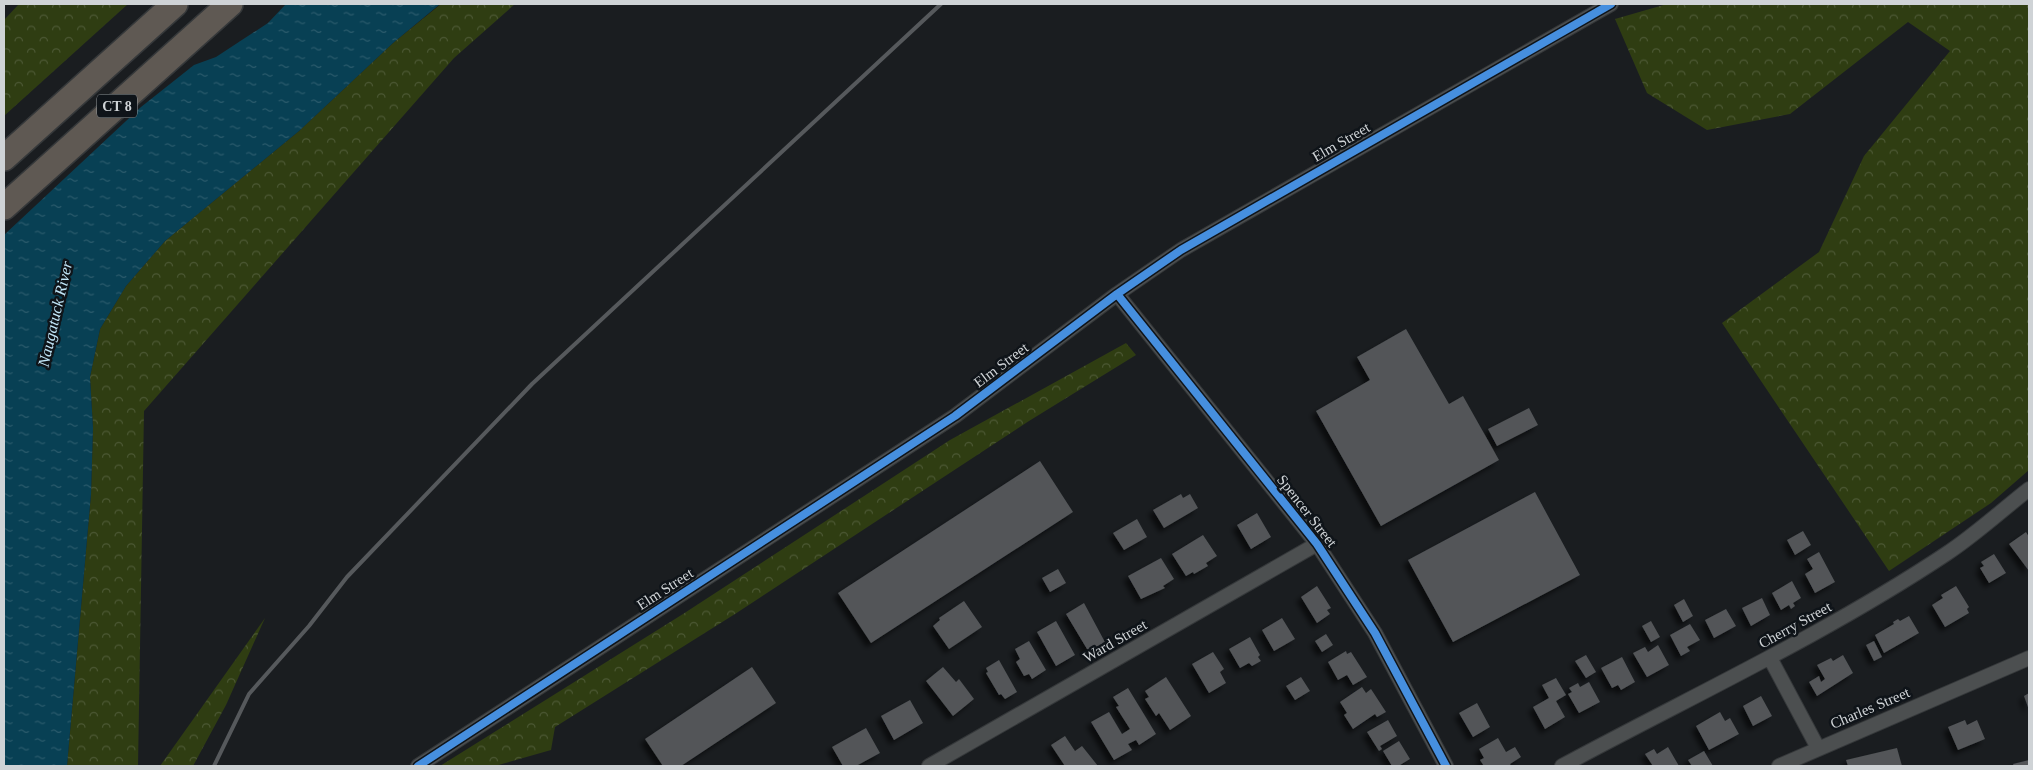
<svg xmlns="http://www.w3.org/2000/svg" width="2033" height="770" font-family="Georgia,serif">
<defs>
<pattern id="forest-crowns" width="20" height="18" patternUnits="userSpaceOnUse" patternTransform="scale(1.25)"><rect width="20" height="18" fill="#2f3d12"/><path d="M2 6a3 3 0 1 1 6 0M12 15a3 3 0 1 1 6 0" fill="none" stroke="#4c5834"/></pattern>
<pattern id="water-ripples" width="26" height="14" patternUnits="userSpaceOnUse" patternTransform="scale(1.25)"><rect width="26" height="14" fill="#084054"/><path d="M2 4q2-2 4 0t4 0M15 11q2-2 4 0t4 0" fill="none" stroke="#2b5b6c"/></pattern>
<filter id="shadow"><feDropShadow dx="-4.5" dy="4.5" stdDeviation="2.5" flood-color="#0009"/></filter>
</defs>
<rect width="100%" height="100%" fill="#1a1d20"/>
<!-- forest -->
<path fill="url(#forest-crowns)" d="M19,4H128L4,116V20Z
M441,4H515L454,58L144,411L138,766H67L91,494L93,428L90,377L100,329L126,286L165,241L299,131L393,43Z
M1667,4H2029V470L1991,503L1889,571L1722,323L1819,252L1864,156L1950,51L1908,22L1790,114L1707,130L1647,93L1615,19Z
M1126,343L1136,355L1029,421L735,614L555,727L551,750L495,766H440L683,614L950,440Z
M265,618L226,705L193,766H160Z"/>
<!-- water -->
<path fill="url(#water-ripples)" d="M286,4H440L393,43L299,131L165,241L126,286L100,329L90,377L93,428L91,494L67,766H4V235L141,107L194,65L216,57L268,23Z"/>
<!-- building -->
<path fill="#525558" filter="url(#shadow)" d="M1406,329L1449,404L1463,396L1499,460L1381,526L1316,411L1370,380L1357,357Z
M1529,408L1538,425L1497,446L1488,429Z
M1040,461L1073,512L871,643L838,593Z
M1535,492L1580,575L1453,642L1408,560Z
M1181,494L1183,498L1190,494L1198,508L1164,528L1153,510Z
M1257,513L1271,537L1251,549L1237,525Z
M1137,519L1147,537L1124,550L1113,533Z
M1803,531L1811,545L1795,555L1787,540Z
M2026,532L2029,537V571L2009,544Z
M1203,535L1217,556L1206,563L1208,566L1194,574L1193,572L1186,576L1172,554Z
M1819,552L1835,582L1815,593L1805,574L1813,569L1807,559Z
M1994,554L2006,573L1989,583L1980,568L1984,566L1981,562Z
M1161,558L1174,579L1163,586L1165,588L1141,599L1128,576Z
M1058,569L1066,583L1050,592L1042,578Z
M1792,581L1801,598L1793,603L1795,606L1791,609L1789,605L1781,610L1772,593Z
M1317,586L1331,608L1327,610L1330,614L1317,623L1301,597Z
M1956,586L1969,607L1967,609L1969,613L1945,627L1932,605L1943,598L1941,595Z
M1762,598L1770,615L1751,626L1742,608Z
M1684,599L1693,616L1683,622L1674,605Z
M964,601L982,627L949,649L933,626L940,620L939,618Z
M1084,603L1106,644L1090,654L1066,614Z
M1726,609L1736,626L1714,638L1705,620Z
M1909,616L1919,633L1884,653L1875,635L1894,624L1893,622L1898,619L1900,621Z
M1282,618L1295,639L1274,651L1262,630Z
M1056,621L1075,655L1056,666L1037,632Z
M1651,621L1660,637L1651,642L1642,626Z
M1690,624L1700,640L1687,647L1690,651L1681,656L1670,635Z
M1326,634L1333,645L1322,652L1315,641Z
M1250,637L1260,655L1258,657L1261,661L1252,666L1249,663L1240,668L1229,649Z
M1029,641L1046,670L1032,679L1029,674L1024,676L1016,662L1020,659L1015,649Z
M1874,641L1882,657L1874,661L1866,645Z
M1658,645L1669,665L1647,677L1633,653L1645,647L1648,652Z
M1346,651L1347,654L1351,652L1367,677L1353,685L1347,675L1338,680L1328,662Z
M1213,652L1224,669L1220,672L1226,683L1209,693L1192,664Z
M1586,655L1596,672L1586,678L1575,661Z
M1843,655L1853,673L1817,696L1809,682L1819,676L1821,682L1825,679L1817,665L1831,658L1833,661Z
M1622,657L1635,682L1621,690L1618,685L1612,688L1601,668Z
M999,660L1017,692L1005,699L1001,694L999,695L986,673L988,672L986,668Z
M752,667L776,703L681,766H663L645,739Z
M943,667L956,682L959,679L974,699L953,716L926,681Z
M1166,677L1191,716L1170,730L1159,713L1156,716L1145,699L1149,697L1145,691Z
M1301,677L1310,691L1295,700L1286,686Z
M1556,678L1566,695L1556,701L1565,717L1545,729L1533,707L1549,698L1542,685Z
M1589,682L1600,702L1579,713L1568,694L1572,692L1569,688L1578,683L1580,687Z
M1362,687L1366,693L1371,689L1386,712L1377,717L1375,714L1353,729L1344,715L1347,713L1340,702Z
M1128,688L1156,734L1139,745L1136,740L1128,744L1132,750L1114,760L1091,722L1109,712L1122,734L1130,729L1116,707L1119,706L1113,697Z
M2029,693V710L2024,696Z
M1761,696L1772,716L1753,726L1743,706Z
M910,700L923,723L894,740L881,716Z
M1477,703L1490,727L1473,737L1459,713Z
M1720,712L1725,721L1730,718L1739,734L1709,750L1696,726Z
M1388,720L1397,736L1380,746L1382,749L1379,751L1367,732Z
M1965,720L1967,725L1977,720L1985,739L1958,750L1948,727Z
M866,728L880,753L856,766H843L832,747Z
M1065,736L1075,751L1082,746L1098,766H1065L1051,745Z
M1498,738L1506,752L1515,747L1521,757L1510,764L1511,766H1484L1480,760L1484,758L1479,749Z
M1399,741L1410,759L1400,765L1401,766H1392L1383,751Z
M1668,747L1679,766H1653L1645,754L1654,749L1657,754Z
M1897,748L1902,766H1848L1846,760Z
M1704,751L1713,766H1692L1688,760Z
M2029,760V766H2014L2013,764Z"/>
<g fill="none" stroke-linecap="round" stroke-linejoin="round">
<!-- minor casing -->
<g stroke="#35383a" stroke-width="16">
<path id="minor" d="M1117,294L1317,544L1375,633L1446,766
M1770,658L1818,748
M418,766L955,416L1117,294L1181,250L1611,4
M929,766L1317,544
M1562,766C1690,697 1824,635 1946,554C1975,535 2002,510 2029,489
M1779,766L2029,658"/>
</g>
<!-- motorway casing -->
<g stroke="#35383a" stroke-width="28">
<path id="motorway" d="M4,158L175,4
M4,207L230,4"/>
</g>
<!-- minor -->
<use href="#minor" stroke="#4c4f50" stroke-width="14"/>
<!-- motorway -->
<use href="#motorway" stroke="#5f5953" stroke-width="25"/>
<!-- rail -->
<path stroke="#56595c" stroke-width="4" d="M214,766L249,694L309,626L347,577L532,384L941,4"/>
<!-- cycleway casing -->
<g stroke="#0f1419" stroke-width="11">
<path id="cycleway" d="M1117,294L1317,544L1375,633L1446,766
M418,766L955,416L1117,294L1181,250L1611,4"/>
</g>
<!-- cycleway -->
<use href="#cycleway" stroke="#468fdf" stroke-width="8"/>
</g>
<g text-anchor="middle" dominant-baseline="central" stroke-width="5" stroke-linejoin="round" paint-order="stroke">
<!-- shield labels -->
<rect fill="#0f1419" stroke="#959a9d" stroke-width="1" x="97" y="94.5" width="40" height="23" rx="4"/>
<g font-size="14" font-weight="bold" fill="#cfd3d6">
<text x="117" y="106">CT 8</text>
</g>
<!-- street labels -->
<g font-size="15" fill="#cfd3d6" stroke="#0f1419">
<text transform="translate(1341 142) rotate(-30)">Elm Street</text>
<text transform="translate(1001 365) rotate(-37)">Elm Street</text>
<text transform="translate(1307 511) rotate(52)">Spencer Street</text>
<text transform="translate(665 589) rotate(-33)">Elm Street</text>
<text transform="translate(1795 625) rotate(-29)">Cherry Street</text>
<text transform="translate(1115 641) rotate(-30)">Ward Street</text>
<text transform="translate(1870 708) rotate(-23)">Charles Street</text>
</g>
<!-- water labels -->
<g font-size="16" font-style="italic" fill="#c1e6f8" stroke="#0f1419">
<text transform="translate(55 314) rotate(-77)">Naugatuck River</text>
</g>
</g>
<!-- border -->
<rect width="2033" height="770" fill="none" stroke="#cfd3d6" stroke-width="10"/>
</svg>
